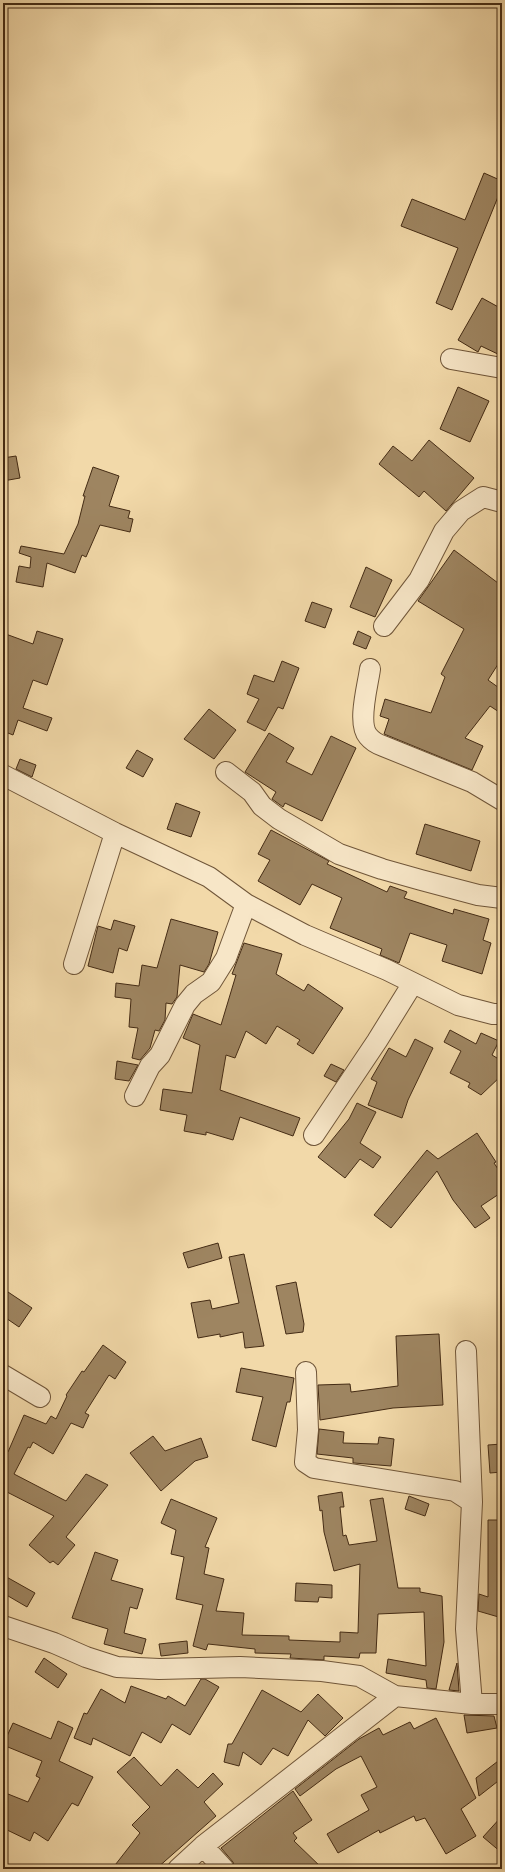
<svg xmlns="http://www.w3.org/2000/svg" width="505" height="1872" font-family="'Old Standard TT',serif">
<rect width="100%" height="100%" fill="#f2d9a9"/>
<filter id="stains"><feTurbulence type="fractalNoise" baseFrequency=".005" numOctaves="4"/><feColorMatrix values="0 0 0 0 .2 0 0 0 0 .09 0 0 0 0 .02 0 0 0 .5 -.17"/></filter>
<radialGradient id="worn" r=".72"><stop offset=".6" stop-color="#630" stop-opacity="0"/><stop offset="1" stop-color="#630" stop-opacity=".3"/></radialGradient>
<!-- building -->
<path fill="#9e8561" stroke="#442b14" d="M484,173L502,181V187L452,310L436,303L458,248L401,226L412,199L465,220Z
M482,298L502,309V356L481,346L478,352L458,340Z
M458,387L489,401L470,442L440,429Z
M429,440L474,478L446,511L424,491L419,497L379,464L393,446L412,461Z
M16,456L20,478L3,481V458Z
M93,467L119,476L109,506L130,511L128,518L133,519L130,532L100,525L86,557L82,555L75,573L47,563L43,587L16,582L19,566L30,568L31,557L19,553L21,546L64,554L78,524L85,496H83Z
M454,550L502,586V658L488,680L502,690V714L490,706L465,738L483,746L472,770L384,734L389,719L380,716L385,699L431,713L445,677L441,674L464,629L418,601Z
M366,567L392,580L375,617L350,607Z
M312,602L332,609L325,628L305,621Z
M37,631L63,639L47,685L33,680L23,708L52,718L47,731L18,720L13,735L3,731V633L33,644Z
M358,631L371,637L366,649L353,644Z
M282,661L299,668L283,709L278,707L265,731L247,722L259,699L247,694L254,675L274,682Z
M209,709L236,730L214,759L184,739Z
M269,733L294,748L286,762L312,775L331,736L356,748L322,821L285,803L283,807L272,799L276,792L245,772Z
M137,750L153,759L143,777L126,768Z
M20,759L36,765L32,777L16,769Z
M176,803L200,812L191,837L167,829Z
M425,824L480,841L471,871L416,854Z
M271,830L329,861L327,864L387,892L390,886L407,892L404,898L453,914L454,909L489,919L483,940L491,943L482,974L442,961L447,945L410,933L399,963L380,955L382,949L330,928L342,898L312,884L300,905L258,881L270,860L258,854Z
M171,919L218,932L209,964L204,972L180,965L177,997L172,1004L166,1003L165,1020L159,1031L155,1030L150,1048L140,1060L132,1058L138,1028L129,1027L131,999L115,997L116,983L139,986L142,965L157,968Z
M114,920L135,926L127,951L119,948L113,973L88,966L98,926L111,930Z
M244,943L282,954L276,974L304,991L308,984L343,1008L313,1054L297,1044L300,1040L277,1026L266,1044L246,1031L235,1058L226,1055L220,1090L300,1118L293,1136L240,1117L233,1140L206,1132V1135L184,1131L187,1115L160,1110L163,1089L192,1093L200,1045L183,1038L193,1014L221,1025L236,975L232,974Z
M450,1030L476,1044L481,1033L499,1041L492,1055L502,1061V1075L481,1095L468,1087L470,1083L450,1073L461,1051L444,1042Z
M415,1039L433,1048L408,1100L402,1118L368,1105L377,1082L371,1079L389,1048L406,1057Z
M117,1061L138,1065L129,1081L115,1079Z
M331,1064L344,1070L336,1082L324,1076Z
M357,1103L376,1112L360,1143L381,1157L373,1168L360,1159L345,1178L318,1157L349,1119Z
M477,1133L496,1162L494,1163L502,1175V1192L481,1206L490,1218L475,1228L453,1200L437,1171L391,1228L374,1215L427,1150L438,1159Z
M218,1243L222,1258L188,1268L183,1253Z
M244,1254L264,1346L245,1348L243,1332L220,1337V1334L198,1338L191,1303L210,1300L212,1309L239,1303L229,1257Z
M296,1282L304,1324L303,1332L286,1334L276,1286Z
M8,1292L32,1308L19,1327L3,1316V1298Z
M439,1334L443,1405L393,1408L320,1420L318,1385L350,1384L351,1392L398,1386L396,1336Z
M103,1345L126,1362L115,1379L109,1375L85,1413L89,1415L83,1428L71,1423L53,1454L33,1442L30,1448L28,1447L14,1474L66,1501L86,1474L108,1485L66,1537L75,1545L58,1565L53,1561L50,1563L29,1545L54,1516L5,1491L3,1495V1449L8,1452L24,1415L46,1424L51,1416L56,1419L67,1396L66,1395L82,1371L84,1372Z
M241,1368L294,1378L290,1402H287L276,1447L252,1440L263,1397L236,1392Z
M319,1429L344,1432L343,1443L378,1444L379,1437L394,1439L391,1466L354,1463H353V1458L317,1454Z
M153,1436L165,1451L201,1438L208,1457L195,1461L161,1491L130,1453Z
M502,1444V1472L490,1473L488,1445Z
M342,1492L344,1507H340L343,1536L346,1535L349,1545L377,1541L370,1500L383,1498L398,1588H420V1592L442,1596L444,1642L436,1689L427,1688L426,1680L386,1673L388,1659L426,1666L424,1612L378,1614L376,1653H360L359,1658L324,1656V1660L290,1658L291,1654L255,1653V1649L208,1644L206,1650L193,1646L203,1605L176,1599L184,1557L171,1554L176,1530L161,1523L171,1499L217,1518L205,1547L209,1548L204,1574L224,1579L216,1611L244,1613L242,1635L289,1636V1640L340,1642V1632L358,1633L360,1564L334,1571L324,1532L322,1510L320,1511L318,1496Z
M409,1496L429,1504L425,1516L405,1509Z
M488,1520H502V1618L478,1611L479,1594L488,1597Z
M95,1552L118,1560L111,1580L143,1589L137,1609L130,1607L124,1633L146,1639L142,1654L104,1644L108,1629L72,1618Z
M3,1575L35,1593L27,1607L3,1593Z
M296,1583L332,1585V1598L319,1597L318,1602L295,1601Z
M187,1641L188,1653L161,1656L159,1644Z
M44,1658L67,1674L58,1688L35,1672Z
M457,1663L459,1691L449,1690Z
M201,1679H205L219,1687L190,1735L172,1724L161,1743L142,1732L130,1756L93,1738L91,1745L74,1738L84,1713L87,1714L101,1689L125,1703L131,1686L166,1699L168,1696L185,1706Z
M262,1690L301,1712L318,1694L343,1718L325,1736L308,1720L288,1756L273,1748L261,1765L243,1752L239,1766L224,1762L228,1744H232Z
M464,1715L494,1716L497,1728L467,1733Z
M436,1718L476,1798L461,1809L476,1836L446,1854L425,1818L416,1821L414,1816L380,1833L379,1830L338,1853L327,1834L369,1810L361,1795L377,1787L361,1756L336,1769L300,1796L295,1789L359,1739L379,1728L383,1735L410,1722L414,1729Z
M58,1721L73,1728L59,1761L93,1777L78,1806L72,1803L48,1841L34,1832L30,1841L3,1828V1792L28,1802L40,1778L36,1776L42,1761L3,1745L13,1723L51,1739Z
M134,1757L161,1786L177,1769L198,1788L213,1773L223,1784L204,1802L216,1816L156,1869H112L140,1833L132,1825L150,1807L117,1772Z
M502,1758V1778L479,1796L476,1778Z
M293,1791L312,1820L293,1833L297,1838L294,1841L323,1869H235L233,1862L221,1848Z
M502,1816V1853L483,1837Z"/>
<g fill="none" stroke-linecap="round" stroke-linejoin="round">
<!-- minor casing -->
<g stroke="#705639" stroke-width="22">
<path id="minor" d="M451,359L502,368
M384,626L419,580L444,531L461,511L483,497L502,502
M370,669C368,685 357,723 368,736C372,741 377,744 383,746L472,782L502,800
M226,772L252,792L262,806L279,819L339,854L382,869L421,880L478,895L502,898
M3,775L115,833L209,877L246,904L305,935L387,970L458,1005L493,1014H502
M74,964L115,833
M135,1096L150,1066L160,1055L185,1005L194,994L211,982L226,958L246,904
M314,1135L377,1041L413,983
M466,1351L472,1502L466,1629L472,1704
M306,1372L308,1430L305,1462L314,1468L455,1491L472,1502
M3,1375L40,1397
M3,1626L54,1643L86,1657L117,1667L159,1669L240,1667L322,1671L359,1676L395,1696
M203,1846L224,1869
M178,1869L203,1846L395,1696L472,1704H502"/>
</g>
<!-- minor -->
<use href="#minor" stroke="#f7e6c7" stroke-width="20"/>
</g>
<!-- margin -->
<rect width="505" height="1872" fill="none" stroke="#f2d9a9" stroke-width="16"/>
<rect x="4" y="4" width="497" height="1864" fill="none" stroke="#442b14" stroke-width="2"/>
<rect x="8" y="8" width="489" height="1856" fill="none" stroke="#442b14"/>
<rect width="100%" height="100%" filter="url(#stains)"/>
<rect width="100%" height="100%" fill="url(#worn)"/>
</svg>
